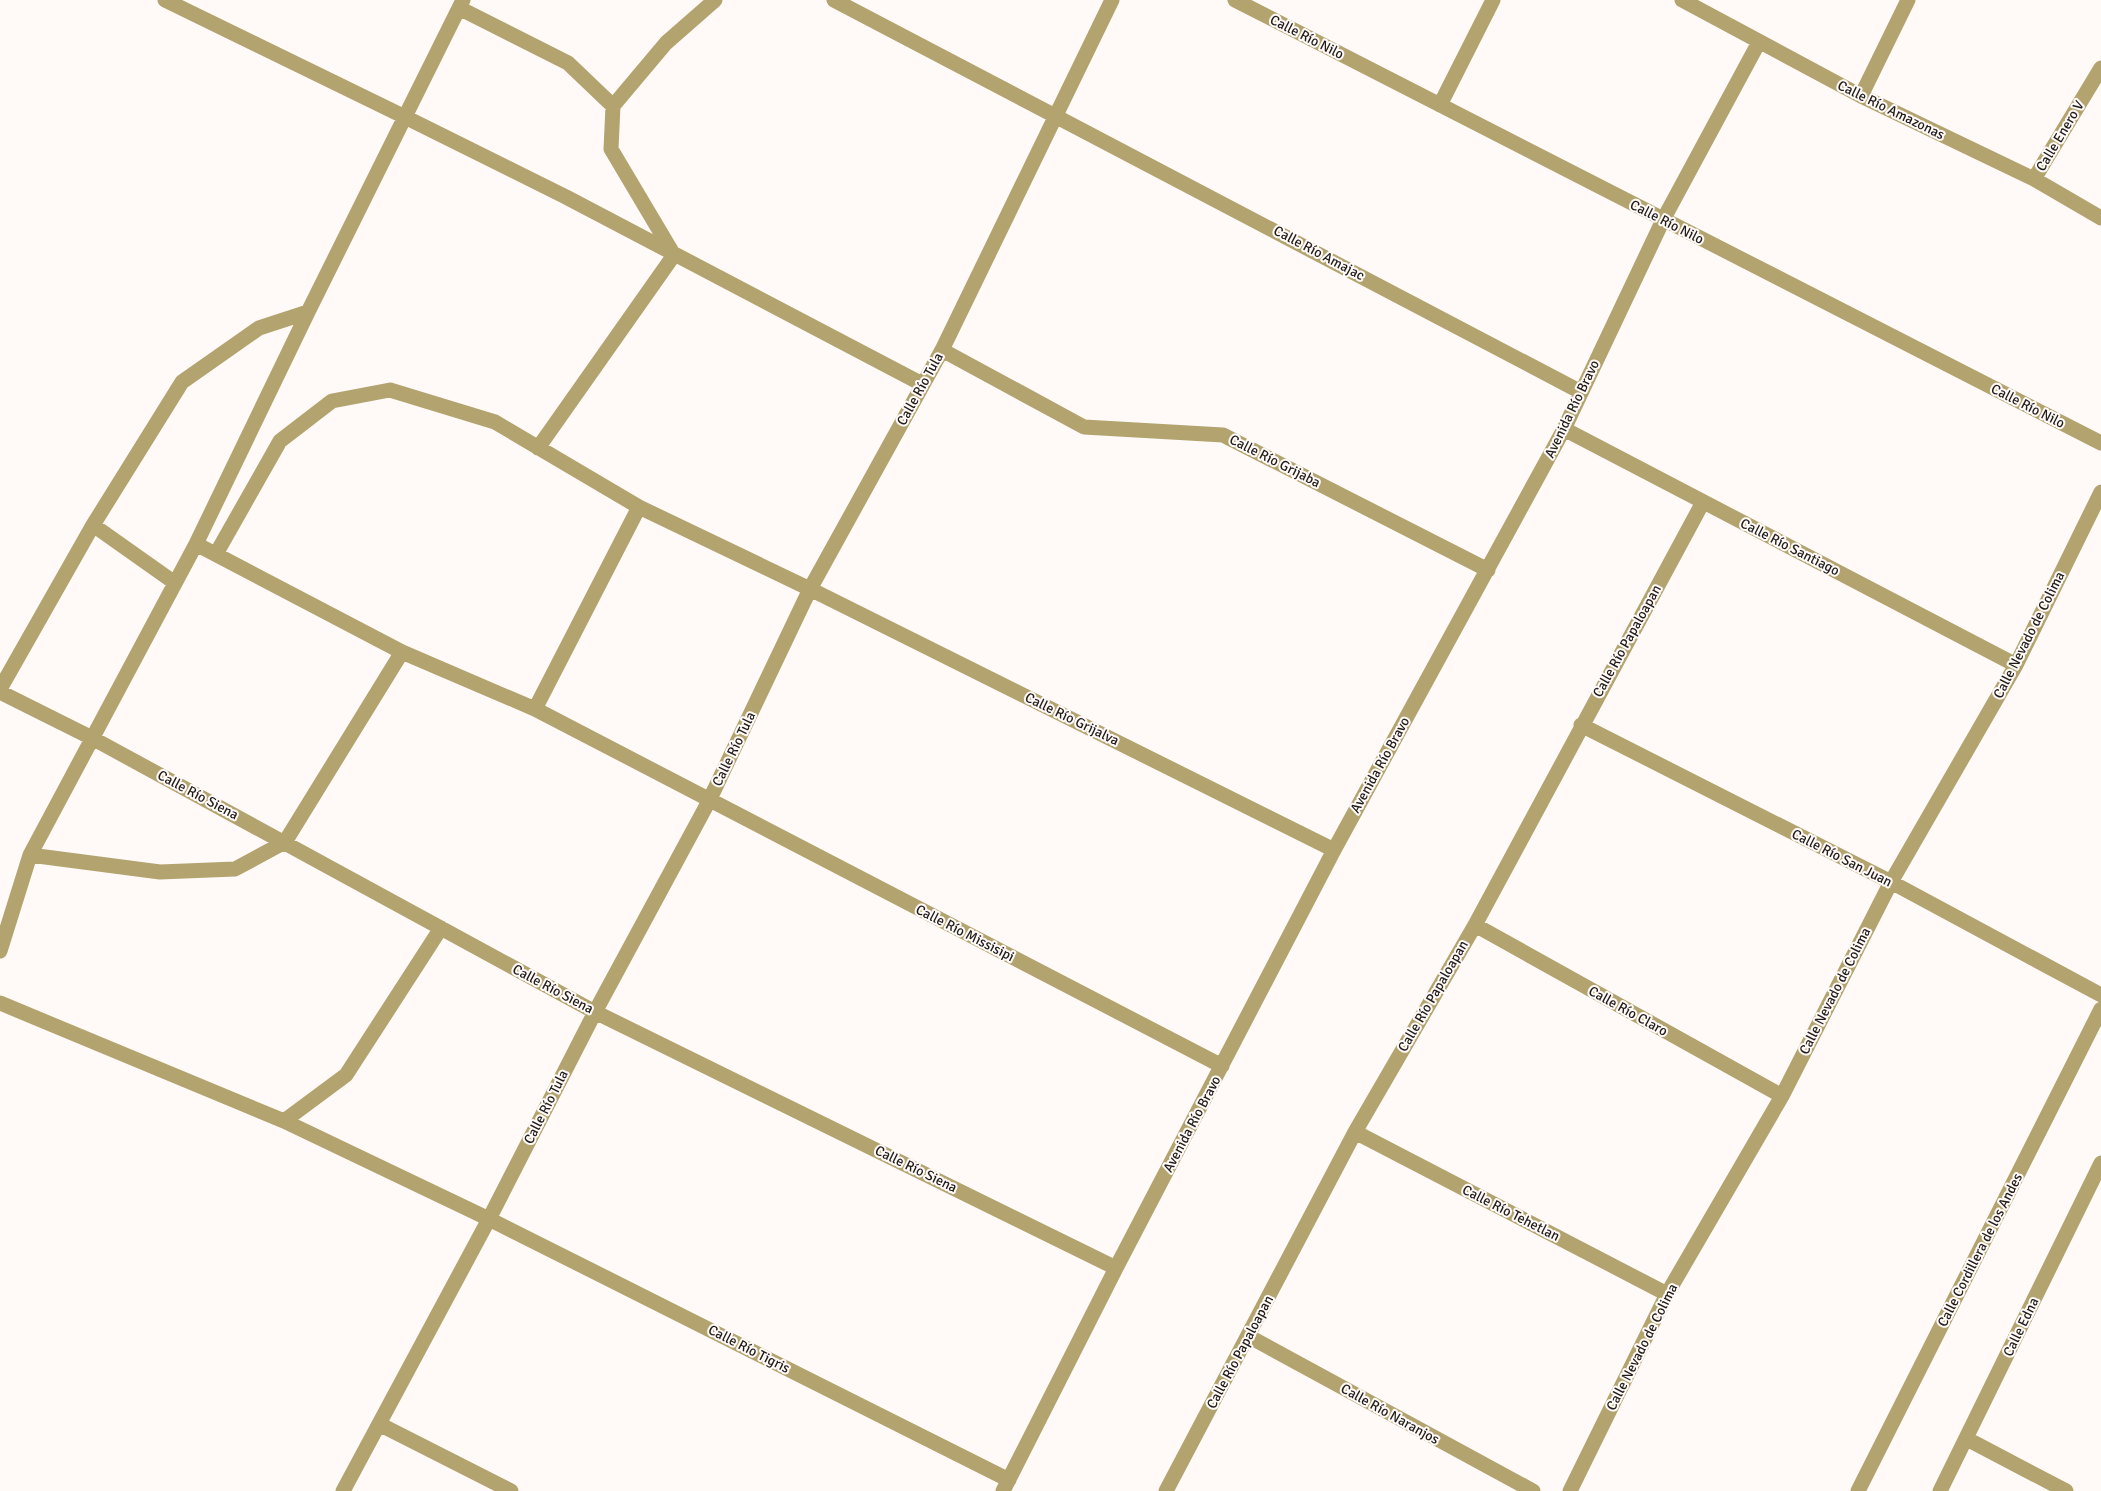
<svg xmlns="http://www.w3.org/2000/svg" width="2101" height="1491" font-family="Signika,sans-serif">
<rect width="100%" height="100%" fill="#fffaf8"/>
<g fill="none" stroke-linecap="round" stroke-linejoin="round">
<!-- minor -->
<path stroke="#b3a46f" stroke-width="15" d="M165,0L405,117L566,197L922,384
M834,0L1581,392
M1235,0L2101,443
M1682,0L1861,96L2034,179L2101,218
M459,8L568,63L613,106L611,149L674,255L538,448
M1861,96L1908,0
M1440,105L1493,0
M613,106L666,43L715,0
M2034,179L2101,68
M942,350L1084,427L1223,435L1488,570
M1564,429L2016,665
M93,525L175,583
M196,544L402,652L535,709L1222,1066
M216,554L280,441L332,401L390,390L495,422L639,507L810,589L1334,850
M0,689L93,525L182,382L259,328L308,312
M0,692L92,738L595,1012L1116,1268
M535,709L639,507
M1581,725L1891,882L2101,995
M30,855L160,872L235,869L285,842L402,652
M1475,925L1782,1096
M0,951L30,855L196,544L308,312L463,0
M0,1003L284,1121L489,1219L1009,1480
M284,1121L346,1075L441,928
M1355,1132L1667,1294
M1248,1336L1533,1491
M379,1424L511,1491
M1967,1439L2066,1491
M343,1491L489,1219L595,1012L709,801L810,589L942,350L1112,0
M1003,1491L1116,1268L1334,850L1564,429L1663,220L1759,42
M1166,1491L1355,1132L1475,925L1703,502
M1570,1491L1667,1294L1782,1096L1891,882L2016,665L2101,492
M1858,1491L2101,1009
M1940,1491L2101,1163"/>
</g>
<g text-anchor="middle" dominant-baseline="central" stroke-width="4" stroke-linejoin="round" paint-order="stroke">
<!-- street labels -->
<g font-size="14" fill="#211d1b" stroke="#fffaf8">
<text transform="translate(1307 37) rotate(27)">Calle Río Nilo</text>
<text transform="translate(1891 110) rotate(26)">Calle Río Amazonas</text>
<text transform="translate(2060 136) rotate(-59)">Calle Enero V</text>
<text transform="translate(1667 222) rotate(27)">Calle Río Nilo</text>
<text transform="translate(1319 253) rotate(28)">Calle Río Amajac</text>
<text transform="translate(920 389) rotate(-61)">Calle Río Tula</text>
<text transform="translate(2028 406) rotate(27)">Calle Río Nilo</text>
<text transform="translate(1572 409) rotate(-64)">Avenida Río Bravo</text>
<text transform="translate(1275 461) rotate(27)">Calle Río Grijaba</text>
<text transform="translate(1790 547) rotate(27)">Calle Río Santiago</text>
<text transform="translate(2029 635) rotate(-63)">Calle Nevado de Colima</text>
<text transform="translate(1627 641) rotate(-61)">Calle Río Papaloapan</text>
<text transform="translate(1072 719) rotate(26)">Calle Río Grijalva</text>
<text transform="translate(734 749) rotate(-64)">Calle Río Tula</text>
<text transform="translate(1380 765) rotate(-61)">Avenida Río Bravo</text>
<text transform="translate(198 795) rotate(28)">Calle Río Siena</text>
<text transform="translate(1842 858) rotate(27)">Calle Río San Juan</text>
<text transform="translate(965 933) rotate(27)">Calle Río Missisipi</text>
<text transform="translate(553 989) rotate(28)">Calle Río Siena</text>
<text transform="translate(1835 991) rotate(-63)">Calle Nevado de Colima</text>
<text transform="translate(1433 996) rotate(-60)">Calle Río Papaloapan</text>
<text transform="translate(1628 1011) rotate(29)">Calle Río Claro</text>
<text transform="translate(546 1107) rotate(-63)">Calle Río Tula</text>
<text transform="translate(1192 1124) rotate(-62)">Avenida Río Bravo</text>
<text transform="translate(916 1169) rotate(26)">Calle Río Siena</text>
<text transform="translate(1511 1213) rotate(27)">Calle Río Tehetlan</text>
<text transform="translate(1980 1250) rotate(-63)">Calle Cordillera de los Andes</text>
<text transform="translate(2021 1327) rotate(-64)">Calle Edna</text>
<text transform="translate(1642 1347) rotate(-63)">Calle Nevado de Colima</text>
<text transform="translate(749 1349) rotate(27)">Calle Río Tigris</text>
<text transform="translate(1240 1352) rotate(-62)">Calle Río Papaloapan</text>
<text transform="translate(1390 1414) rotate(29)">Calle Río Naranjos</text>
</g>
</g>
</svg>
